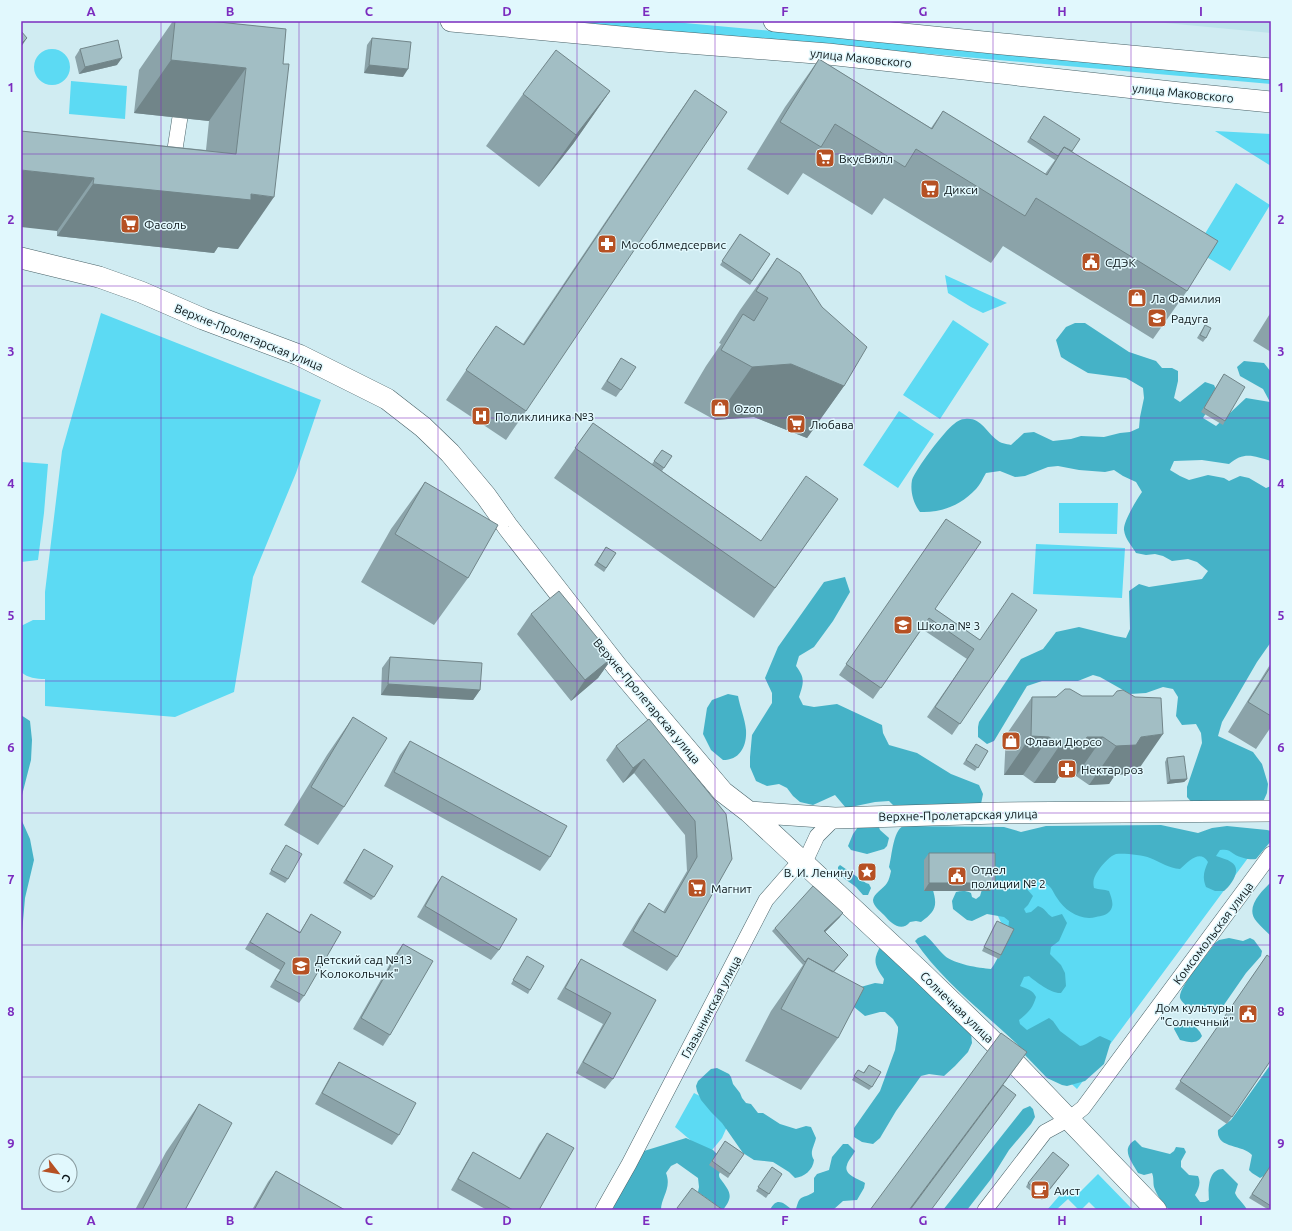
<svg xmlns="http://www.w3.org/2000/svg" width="1292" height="1231" font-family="Ubuntu,sans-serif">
<rect width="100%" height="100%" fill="#d0ecf2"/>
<!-- built -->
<path fill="#bde3eb" d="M1145,21H1271V33Z"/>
<!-- green -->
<path fill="#5cdaf3" d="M557,21H663L1271,76V84Z
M34 67a18 18 0 1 1 36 0a18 18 0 1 1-36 0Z
M71,81L127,86L125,119L69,114Z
M1215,131L1271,134V166Z
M1236,183L1270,205L1230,271L1195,250Z
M945,275L1007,303L983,313L971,307L948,293Z
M101,313L321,400L296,473L253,577L234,692L175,717L45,706V679C36,679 28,678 21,672V626L33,620H45V592L62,451Z
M953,320L989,344L940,419L903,395Z
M899,411L934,434L898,488L863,465Z
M22,462L48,464L44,513L38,560L21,562Z
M1059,503H1118L1117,534L1059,533Z
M1036,544L1125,548L1122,598L1033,594Z
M1265,835L1077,1089L998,1015L1012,945L997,914L994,841Z
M694,1093L733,1113L722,1138L708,1155L675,1127Z
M1098,1174L1133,1210H1097L1089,1202L1081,1210H1079L1068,1199L1056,1210H1047L1066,1188L1076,1196Z"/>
<!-- forest -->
<path fill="#45b2c7" d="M1075,323H1085L1129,352L1156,361L1162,368H1172L1178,371V381L1174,398L1180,402L1205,382L1214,385L1218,394L1203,418L1216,426L1246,398L1270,402L1263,389L1240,376L1237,367L1244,361L1264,363L1271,372V461C1254,456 1244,451 1229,464L1202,460L1174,461L1170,470L1180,476L1189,480L1208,475L1224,478L1229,481L1240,476L1249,478L1266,488L1271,486V642L1257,662L1222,722L1218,736L1253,752L1262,764L1268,784L1267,793L1263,802L1194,805L1187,797V787L1202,743L1201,733L1196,724L1182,725L1176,716L1178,697L1173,689L1163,687L1146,693L1130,694L1100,677L1093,675L1078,681H1042L1027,686L994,741L987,744L978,737V727L979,722L1021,659L1043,649L1056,632L1079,627L1115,636L1126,638L1130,629L1129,591L1139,584L1149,587L1202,579L1208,571L1197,562L1188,559L1172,561L1163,556L1155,554L1146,555L1136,553C1132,546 1125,539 1124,530C1123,522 1137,499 1142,492L1136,482L1123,476L1114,470L1105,472L1079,470L1058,466L1048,467L1025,476L1015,477L1000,471L986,473C983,478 980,485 976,489C961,505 942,513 920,512C913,503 910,491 912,480C915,470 945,430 954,424C957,421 961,419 965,419C981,417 986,432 997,440C1000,443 1006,444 1011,445L1024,433L1034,432L1053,441L1071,439L1081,436L1104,437L1120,433L1130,432L1139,428L1140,417L1144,398L1143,388L1126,378L1088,373L1069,362L1061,357L1056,340L1066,327Z
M845,577L850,592L833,621L814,647L799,656L796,666C805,678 804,682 799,697L803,705L814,707L837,704L882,725L883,733L889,745L917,753L951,774L979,785L983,794L981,804L896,808L889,801L875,802L846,808L835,795L813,805L800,802L793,796L787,788L779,784L767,786L756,781L750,767V757L752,735L772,703V693L765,678L778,647L824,582Z
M728,694L738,696C740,707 745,719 746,730C747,746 740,760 723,760L711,750L703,734L707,708L712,700Z
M21,715L30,721L32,740L31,760L21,799Z
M21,807L22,821L30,839L34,860L25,898L21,944Z
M874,823L878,825L880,830L889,838L887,846L884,849L867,854L851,850L848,846L853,834L858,827L867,828Z
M1161,825L1198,833L1212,828L1227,826L1267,830L1271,831V841L1256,859C1250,860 1240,858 1234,854C1229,850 1227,849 1220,850L1216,856C1221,858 1227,859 1231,862C1243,869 1231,885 1224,891H1215L1206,887C1202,877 1204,871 1208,862C1200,849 1189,861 1180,869C1169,868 1160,862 1150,858C1143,855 1124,853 1116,854C1110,856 1104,863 1100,868C1095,875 1092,880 1094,888C1099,890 1104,889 1109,891C1111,897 1115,905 1110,911C1107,915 1101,916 1096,917C1081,921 1065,911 1057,898C1052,891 1053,887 1043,882C1037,880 1031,879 1026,883V888L1033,896L1028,905L1024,909L1026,913L1031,912L1038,906C1045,908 1046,913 1052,917L1062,914L1067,923L1059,941L1051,947L1050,954L1061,965L1065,973L1066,986L1061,993C1052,994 1036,982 1029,976L1024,977L1020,986C1027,989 1033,990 1036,997C1033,1008 1028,1013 1019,1020L1020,1024L1027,1030L1049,1018L1053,1021L1060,1031L1080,1046C1087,1045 1093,1039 1100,1036L1111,1041L1104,1064L1085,1081L1067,1086L1062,1085L1047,1078L1023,1053L1017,1044C983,1012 941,980 915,941L918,938L925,935C933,941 938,950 945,956C954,964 979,968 991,969C999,959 1008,935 1009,921L1004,917L987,914L972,921L967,920L953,909L952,901L956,892C961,891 965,890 971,893L972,897L976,899L980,896L987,873L932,887C938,906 936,911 921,922L916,921L910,922C901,933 891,923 884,915C880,911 873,906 873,900C874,893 883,889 887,883C889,880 890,875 891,871L889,867C892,856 893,831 903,826L1004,827L1021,832L1046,826Z
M840,865L866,883L869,884L871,888L868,895H863L856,887L838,874V867Z
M1271,882V936C1266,931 1261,927 1257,922C1244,908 1261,892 1271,882Z
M1229,938L1243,941L1250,938L1254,940L1262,951L1261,956L1246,973L1219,1012L1214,1015C1211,1013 1206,1011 1202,1011C1199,1011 1196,1012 1193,1010C1189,1008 1181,1002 1180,998C1178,987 1209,953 1215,943L1219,940Z
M882,943L971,1033L972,1043L968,1052L955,1066L944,1076L929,1074L921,1076L896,1111L880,1138L873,1144L862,1142L854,1137V1128L880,1091L895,1050L898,1031V1027L893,1019L885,1012H880L865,1016L848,1002L850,990L875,983L883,984L884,979C873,963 873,960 882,943Z
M1184,1022H1191L1200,1032L1202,1036C1197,1045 1189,1042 1180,1040L1174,1029L1175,1024Z
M1271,1064V1172L1260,1178L1252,1173L1249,1170L1252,1155C1243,1144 1216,1149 1218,1130L1231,1120Z
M717,1068L729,1074L731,1077L733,1084L740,1093L742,1098L746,1103L751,1104L758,1113H763L780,1124L796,1129L806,1126L811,1127L816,1138C814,1147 809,1152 814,1160C813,1170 804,1177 795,1178L789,1172L773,1162L754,1160L743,1153L722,1123L711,1112L701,1100L697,1091L696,1086L698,1081L711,1069Z
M1030,1106L1033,1109L1035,1117L1031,1124L1009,1150L991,1179L967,1210H943L1023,1109Z
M686,1138L713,1150L717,1154L723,1166C722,1169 719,1173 719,1175C719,1178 721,1179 722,1181C731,1193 733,1197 723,1210L698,1192L699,1187L698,1178L677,1163L671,1166L666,1173C672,1188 661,1197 661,1210H613L617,1190L644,1151Z
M1135,1140L1142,1147L1170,1154L1174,1151L1176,1147L1184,1148L1186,1152L1181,1161V1167L1189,1175L1198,1176C1201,1183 1199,1188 1195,1195L1200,1202H1205L1209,1200C1208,1189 1208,1169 1223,1169L1238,1184L1235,1193C1238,1200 1244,1203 1247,1210H1169C1163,1203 1157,1196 1154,1187C1153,1182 1154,1178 1152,1173L1144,1175L1138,1173C1132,1162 1120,1149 1135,1140Z
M843,1144H848L855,1151C853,1156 848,1160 847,1165C843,1175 859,1179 865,1183L864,1188L857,1200L843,1201L833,1210H770C776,1198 782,1201 791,1209H796C797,1206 798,1201 800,1199C803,1196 809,1196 814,1192V1178L817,1174L829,1170L832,1157Z"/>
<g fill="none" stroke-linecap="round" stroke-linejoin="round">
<!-- street casing -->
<g stroke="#496268" stroke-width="16">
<path id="street" d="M163,163L175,149L183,98
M603,1210L629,1164L766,900L794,868L804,864L817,836L835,818
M985,1210L1045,1132L1069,1119L1083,1108L1271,854"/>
</g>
<!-- secondary casing -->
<g stroke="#496268" stroke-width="22">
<path id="secondary" d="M451,21L663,41L828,54L1180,93L1271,102
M774,21L1003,44L1271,69
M21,258L99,277L141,292L203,319L299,355L387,399L423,427L450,453L486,496L508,527L618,668L723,792L749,812L920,971L1006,1054L1156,1210
M749,812L835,818L997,813L1271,811"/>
</g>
<!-- street -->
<use href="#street" stroke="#fff" stroke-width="15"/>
<!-- secondary -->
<use href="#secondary" stroke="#fff" stroke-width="21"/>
</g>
<!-- wall -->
<path fill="#8ba3a9" d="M173,21H209L286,29L238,249L218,247L214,253L57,236V231L21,131L206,150L209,121L134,113L139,70Z
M372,38L403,77L364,73L367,45Z
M80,49L117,65L79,74L75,57Z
M819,59L931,128L943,111L1045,174L1055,160L1027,142L1044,116L1072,151L1187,291L1153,339L1003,246L991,263L884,198L872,215L803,173L788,195L747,169L785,107Z
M695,90L526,411L506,440L446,400L496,326L523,344L674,120Z
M610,91L573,144L539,187L486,146L523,94Z
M740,234L770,254L750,285L720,265Z
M777,258L844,386L807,438L754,417L715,420L684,403L706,366L721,344L719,343L740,310Z
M1271,312V352L1253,341Z
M1205,325L1206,338L1203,342L1197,338Z
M621,358V390L616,397L601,389Z
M1224,374L1225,421L1223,425L1201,412Z
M593,423L652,464L662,450L672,456L662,471L761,541L838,499L754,618L554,478Z
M425,482L468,578L434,625L361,582L391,529Z
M946,519L935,609L980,640L1037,610L952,735L927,717L967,659L922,629L873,699L839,675Z
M606,547L616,553L604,572L594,565Z
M531,614L613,657L598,678L571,701L517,634Z
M390,657L480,690L473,700L381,695L382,668Z
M1271,663V727L1256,749L1228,732Z
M1082,696L1136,773L1115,775L1109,784L1089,785L1076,776L1060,775L1055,783H1034L1023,775H1004L1006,735L1032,697Z
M353,717L344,807L318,845L284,825L327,755Z
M649,719L726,814L677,957L667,971L622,945L639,917L649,903L663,912L687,871L685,835L634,773L623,783L606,760L616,746Z
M410,741L550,857L540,871L384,786L400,755Z
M976,744L988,751L975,771L963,764Z
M1167,758L1187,779L1184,782L1167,784L1165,762Z
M286,845L288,879L285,883L269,874Z
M364,849L374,897L371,900L343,883Z
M929,853L995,883L990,891H924V860Z
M442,876L499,950L491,960L417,917L435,886Z
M267,913L300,932L311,914L304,996L299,1003L270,987L280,970L245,949L262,921Z
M840,917L825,932L845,959L834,972L838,1038L801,1090L745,1061L771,1011L803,965L772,931L775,928Z
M997,921L1001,955L999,959L982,951L995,924Z
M403,944L390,1035L383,1046L353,1029L395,955Z
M1267,955L1271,1060L1227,1124L1175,1089Z
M527,956L530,990L528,994L511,984Z
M581,959L656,1000L613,1079L605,1089L576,1073L603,1024L557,999L574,970Z
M339,1062L399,1135L392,1145L315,1104L332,1073Z
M869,1065L872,1087L869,1090L852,1080L858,1070L863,1073Z
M199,1104L185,1210H135L166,1152Z
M547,1133L539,1210H487L451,1190L466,1163L473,1152L519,1179L539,1144Z
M725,1141L744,1154L728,1178L709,1165Z
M1069,1165L1042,1200L1026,1187L1028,1183Z
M1271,1165V1210H1269L1249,1198Z
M772,1167L782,1174L766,1198L756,1191Z
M276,1171L345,1210H252L268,1182Z"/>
<!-- shaded-wall -->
<path fill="#718589" d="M27,38L21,47V44Z
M122,58L117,65L79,74L85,67Z
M171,60L246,68L209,121L134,113Z
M369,65L408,69L403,77L364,73Z
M610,91L573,144L539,187L576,135Z
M21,170L94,178L57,231L21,227Z
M93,184L251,194L274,197L238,249L218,247L214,253L57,236Z
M791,364L844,386L807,438L754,417L715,420L752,367Z
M613,657L598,678L571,701L585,680Z
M388,684L480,690L473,700L381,695Z
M1163,734L1136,773L1115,775L1109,784L1089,785L1116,746L1141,737Z
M1031,736L1049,737L1023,775H1004Z
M1087,737H1103L1076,776L1060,775L1055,783H1034L1060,745Z
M644,759L634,773L623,783L633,768Z
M1187,779L1184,782L1167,784L1170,780Z
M929,883H995L990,891H924Z
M843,913L840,917L822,935L824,931Z
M1027,1052L1006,1081L910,1210H909Z"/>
<!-- building -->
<path fill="#a2bec4" stroke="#718589" d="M175,21H209L286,29L283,64H289L274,197L251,194V200L93,184L94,178L21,170V131L236,154L246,68L171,60Z
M21,31L27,38L21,44Z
M372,38L411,42L408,69L369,65Z
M118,40L122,58L85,67L80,49Z
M556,50L610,91L576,135L523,94Z
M819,59L932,129L943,111L1047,175L1064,147L1218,241L1187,291L1036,198L1025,216L916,149L905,167L835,124L821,147L780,122Z
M695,90L727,112L526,411L466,370L496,326L524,345Z
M1044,116L1080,139L1072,151L1064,147L1058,156L1030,138Z
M740,234L770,254L752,281L722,261Z
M777,258L800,273L822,307L867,347L844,386L791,364L752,367L721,350L743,314L754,321L768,298L756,291Z
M1205,325L1211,328L1206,338L1200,335Z
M621,358L636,367L621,390L607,381Z
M1224,374L1245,387L1225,421L1204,408Z
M593,423L761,541L806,476L838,499L775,588L575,448Z
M662,450L672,456L664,468L654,461Z
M425,482L498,525L468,578L395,534Z
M946,519L981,542L935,609L980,640L1012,593L1037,610L960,724L935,707L974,649L929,618L881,688L846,664Z
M606,547L616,553L606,568L597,562Z
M559,591L613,657L585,680L531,614Z
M390,657L482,663L480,690L388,684Z
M1271,666V716L1248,702Z
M1065,689H1070L1082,696H1113L1117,691L1123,690L1135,697L1161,698L1163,734L1141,737L1136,745L1116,746L1103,737H1087L1082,745H1060L1049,737L1031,736L1032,697H1056Z
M353,717L387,738L344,807L311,787Z
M649,719L726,814L732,859L677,957L633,931L649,903L665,913L697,857L695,821L644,759L633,768L616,746Z
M410,741L567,826L550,857L394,772Z
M976,744L988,751L978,768L966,760Z
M1184,756L1187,779L1170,780L1167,758Z
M286,845L302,854L288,879L271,870Z
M364,849L393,866L374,897L346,880Z
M929,853H995V883H929Z
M442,876L517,919L499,950L425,906Z
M813,886L843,913L824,931L848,955L833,972L808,958L805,962L775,928Z
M267,913L300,933L311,914L341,932L304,996L275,980L285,963L250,942Z
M997,921L1014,929L1001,955L984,947Z
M403,944L433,961L390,1035L361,1018Z
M1267,955L1271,958V1060L1232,1117L1180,1081Z
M527,956L544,966L530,990L513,980Z
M808,958L864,988L838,1038L781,1009Z
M581,959L656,1000L613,1079L583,1062L611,1013L565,988Z
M1001,1033L1027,1052L909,1210H870Z
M339,1062L416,1103L399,1135L322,1093Z
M869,1065L881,1072L872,1087L854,1076L858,1070L864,1073Z
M1003,1085L1016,1095L931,1210H910Z
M199,1104L232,1123L185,1210H142Z
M547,1133L574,1148L539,1210H513L458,1179L473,1152L520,1179Z
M725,1141L744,1154L730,1174L712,1161Z
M1053,1152L1069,1165L1044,1196L1028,1183Z
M1271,1165V1206L1252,1194Z
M772,1167L782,1174L769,1194L758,1187Z
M276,1171L345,1210H254Z
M692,1188L723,1210H681L677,1208Z"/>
<!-- grid -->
<path fill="none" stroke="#7b2cbf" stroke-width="1" stroke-opacity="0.55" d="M161,21V1210M299,21V1210M438,21V1210M577,21V1210M715,21V1210M854,21V1210M993,21V1210M1131,21V1210M21,154H1271M21,286H1271M21,418H1271M21,550H1271M21,681H1271M21,813H1271M21,945H1271M21,1077H1271"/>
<!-- icons -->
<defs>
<g id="supermarket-square" transform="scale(1)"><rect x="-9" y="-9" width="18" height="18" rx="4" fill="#b65124" stroke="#e1f8fd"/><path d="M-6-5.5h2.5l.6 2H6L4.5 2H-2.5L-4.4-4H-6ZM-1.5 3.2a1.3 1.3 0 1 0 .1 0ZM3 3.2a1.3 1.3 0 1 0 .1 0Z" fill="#fff"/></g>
<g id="pharmacy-square" transform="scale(1)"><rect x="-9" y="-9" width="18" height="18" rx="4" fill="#b65124" stroke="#e1f8fd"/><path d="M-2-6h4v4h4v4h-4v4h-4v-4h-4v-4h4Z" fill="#fff"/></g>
<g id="civic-square" transform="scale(1)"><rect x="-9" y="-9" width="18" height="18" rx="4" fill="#b65124" stroke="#e1f8fd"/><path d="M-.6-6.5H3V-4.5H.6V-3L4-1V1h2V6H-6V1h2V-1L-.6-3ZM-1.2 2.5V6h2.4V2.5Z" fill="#fff"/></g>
<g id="shop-square" transform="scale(1)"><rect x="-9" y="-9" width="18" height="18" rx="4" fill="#b65124" stroke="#e1f8fd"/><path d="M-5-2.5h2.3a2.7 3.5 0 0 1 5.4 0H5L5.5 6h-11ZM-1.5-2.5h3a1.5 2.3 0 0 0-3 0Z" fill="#fff"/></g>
<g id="school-square" transform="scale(1)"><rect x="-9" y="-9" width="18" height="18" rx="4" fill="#b65124" stroke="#e1f8fd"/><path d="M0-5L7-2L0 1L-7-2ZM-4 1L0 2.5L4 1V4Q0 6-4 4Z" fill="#fff"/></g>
<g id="hospital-square" transform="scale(1)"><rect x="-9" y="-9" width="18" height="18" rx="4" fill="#b65124" stroke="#e1f8fd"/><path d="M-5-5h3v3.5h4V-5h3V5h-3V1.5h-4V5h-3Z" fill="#fff"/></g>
<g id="sight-square" transform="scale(1)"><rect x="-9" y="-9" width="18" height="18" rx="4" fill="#b65124" stroke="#e1f8fd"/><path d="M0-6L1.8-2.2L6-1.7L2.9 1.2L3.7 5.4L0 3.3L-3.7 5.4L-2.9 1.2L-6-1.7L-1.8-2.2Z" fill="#fff"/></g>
<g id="cafe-square" transform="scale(1)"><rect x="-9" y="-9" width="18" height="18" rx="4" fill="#b65124" stroke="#e1f8fd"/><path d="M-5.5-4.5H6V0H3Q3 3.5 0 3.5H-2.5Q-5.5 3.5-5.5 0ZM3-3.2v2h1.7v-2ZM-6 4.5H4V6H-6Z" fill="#fff"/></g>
</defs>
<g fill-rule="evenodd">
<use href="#supermarket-square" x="825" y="158"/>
<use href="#supermarket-square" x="930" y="189"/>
<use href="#supermarket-square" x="130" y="224"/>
<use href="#pharmacy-square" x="607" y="244"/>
<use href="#civic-square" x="1091" y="262"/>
<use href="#shop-square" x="1137" y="298"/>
<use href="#school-square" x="1157" y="318"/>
<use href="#shop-square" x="720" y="408"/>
<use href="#hospital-square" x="481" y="416"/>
<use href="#supermarket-square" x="796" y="424"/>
<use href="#school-square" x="903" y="625"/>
<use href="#shop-square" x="1011" y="741"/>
<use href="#pharmacy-square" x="1067" y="769"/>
<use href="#sight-square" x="867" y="872"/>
<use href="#civic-square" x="957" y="876"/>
<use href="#supermarket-square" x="697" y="888"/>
<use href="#school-square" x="301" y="966"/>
<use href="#civic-square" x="1248" y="1014"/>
<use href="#cafe-square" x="1040" y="1190"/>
</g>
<g text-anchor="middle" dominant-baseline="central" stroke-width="3" stroke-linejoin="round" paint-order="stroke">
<!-- street labels -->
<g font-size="12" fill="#0c1619" stroke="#e1f8fd">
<text transform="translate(861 58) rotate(6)">улица Маковского</text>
<text transform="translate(1183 93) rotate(6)">улица Маковского</text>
<text transform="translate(249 337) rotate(22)">Верхне-Пролетарская улица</text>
<text transform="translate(647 701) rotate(50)">Верхне-Пролетарская улица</text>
<text transform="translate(958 815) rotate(-1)">Верхне-Пролетарская улица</text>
<text transform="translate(1213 933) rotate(-53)">Комсомольская улица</text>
<text transform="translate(711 1007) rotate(-62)">Глазынинская улица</text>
<text transform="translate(957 1007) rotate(44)">Солнечная улица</text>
</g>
<!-- poi labels -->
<g font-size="12" fill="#0c1619" stroke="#e1f8fd" text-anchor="start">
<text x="839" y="158">ВкусВилл</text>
<text x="944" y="189">Дикси</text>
<text x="144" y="224">Фасоль</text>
<text x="621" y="244">Мособлмедсервис</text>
<text x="1105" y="262">СДЭК</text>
<text x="1151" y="298">Ла Фамилия</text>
<text x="1171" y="318">Радуга</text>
<text x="734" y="408">Ozon</text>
<text x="495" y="416">Поликлиника №3</text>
<text x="810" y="424">Любава</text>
<text x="917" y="625">Школа № 3</text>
<text x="1025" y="741">Флави Дюрсо</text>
<text x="1081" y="769">Нектар роз</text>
<text x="971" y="869">Отдел<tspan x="971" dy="14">полиции № 2</tspan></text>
<text x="853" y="872" text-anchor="end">В. И. Ленину</text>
<text x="711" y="888">Магнит</text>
<text x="315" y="959">Детский сад №13<tspan x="315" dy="14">"Колокольчик"</tspan></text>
<text x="1234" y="1007" text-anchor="end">Дом культуры<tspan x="1234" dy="14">"Солнечный"</tspan></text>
<text x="1054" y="1190">Аист</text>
</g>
</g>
<!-- border -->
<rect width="1292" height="1231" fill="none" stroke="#e1f8fd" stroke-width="44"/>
<!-- north arrow -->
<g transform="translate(58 1173) rotate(121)"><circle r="19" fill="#e1f8fd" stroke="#8c9ea2"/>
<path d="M0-3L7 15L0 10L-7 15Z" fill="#b65124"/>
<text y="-6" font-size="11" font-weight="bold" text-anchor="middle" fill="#0c1619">С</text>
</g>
<rect x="22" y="22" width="1248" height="1187" fill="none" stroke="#7b2cbf" stroke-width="1.5"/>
<g font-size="13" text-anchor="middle" font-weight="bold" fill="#7b2cbf">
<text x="91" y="16">A</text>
<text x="230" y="16">B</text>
<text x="369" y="16">C</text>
<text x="507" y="16">D</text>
<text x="646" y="16">E</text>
<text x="785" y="16">F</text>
<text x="923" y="16">G</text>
<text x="1062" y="16">H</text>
<text x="1201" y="16">I</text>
<text x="11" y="92">1</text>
<text x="1281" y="92">1</text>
<text x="11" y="224">2</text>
<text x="1281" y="224">2</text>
<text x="11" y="356">3</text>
<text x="1281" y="356">3</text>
<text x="11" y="488">4</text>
<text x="1281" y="488">4</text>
<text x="11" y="620">5</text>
<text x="1281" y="620">5</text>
<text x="11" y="752">6</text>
<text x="1281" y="752">6</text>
<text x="11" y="884">7</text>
<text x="1281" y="884">7</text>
<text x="11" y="1016">8</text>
<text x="1281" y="1016">8</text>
<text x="11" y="1148">9</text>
<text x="1281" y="1148">9</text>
<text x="91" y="1225">A</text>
<text x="230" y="1225">B</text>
<text x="369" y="1225">C</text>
<text x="507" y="1225">D</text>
<text x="646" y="1225">E</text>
<text x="785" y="1225">F</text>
<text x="923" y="1225">G</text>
<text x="1062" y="1225">H</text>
<text x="1201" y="1225">I</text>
</g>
</svg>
